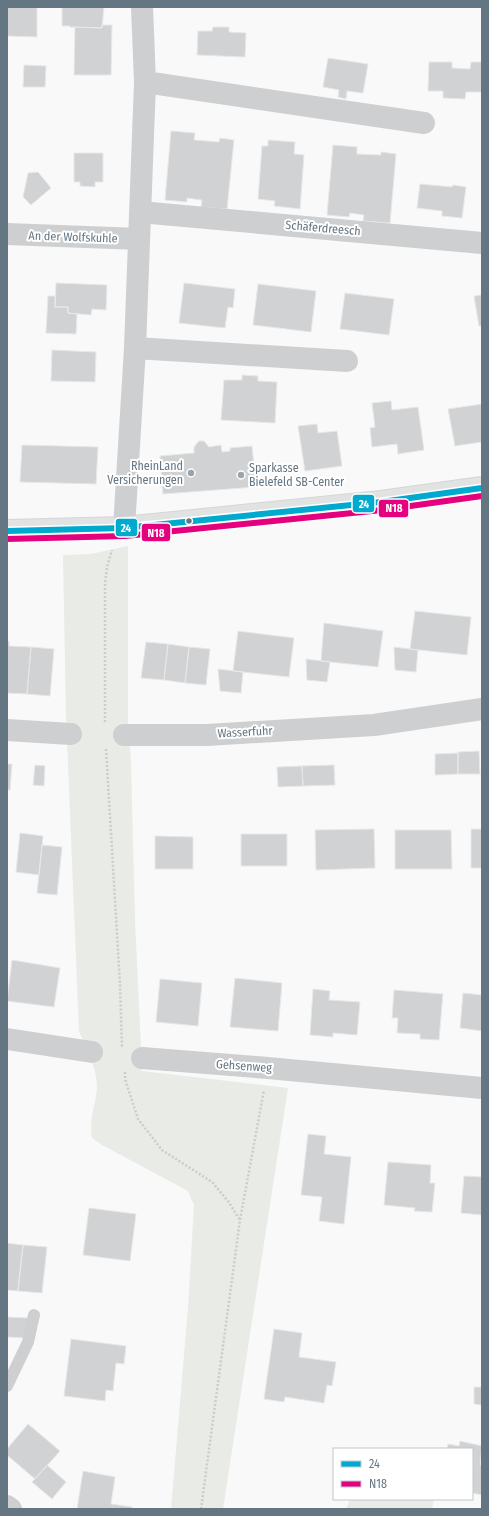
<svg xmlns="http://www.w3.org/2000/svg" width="489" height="1516" font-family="'Fira Sans Condensed',sans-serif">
<rect width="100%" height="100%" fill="#f9f9f9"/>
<!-- green -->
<path fill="#e8ebe6" d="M128,546V720L131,763L135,920L142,1071L288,1088L223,1509H171L188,1308L194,1205L188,1191L102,1145L92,1138C88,1118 97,1103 97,1085C96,1065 86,1049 79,1031L66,716L63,555L91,554Z
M350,1499H434L432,1509H346Z"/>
<!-- building -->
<path fill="#d0d2d3" stroke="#e8e8e8" d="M7,7H37V37L7,36Z
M62,7H104L102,28L70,27V26H62Z
M102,25H112L111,75H74L75,27L102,28Z
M213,27H229V32L246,33L245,57L197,55L198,31H212Z
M328,58L368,64L363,93L347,91L346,99L338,97L339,90L323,87Z
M429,62H452V68L470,69L471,62H482V92H466L465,99L443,98V91H428Z
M24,65L46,66L45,87H23Z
M171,131L195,133L194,140L219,142L220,138L234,140L227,209L201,207L202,200L187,198V202L165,200Z
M268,140L295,142L294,154L304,155L300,209L274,206L275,201L258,199L262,146H268Z
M333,145L357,147V154L381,155V152L396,154L390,223L363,221L364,215L350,213L349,217L327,215Z
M74,153H103V182H95V187L80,186V182H74Z
M38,172L51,188L31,205L23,197L28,173Z
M420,184L452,187L453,185L466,187L462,218L442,216V211L417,208Z
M56,283L107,285L106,310L92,309L91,315L68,313V307H55Z
M184,283L235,289L233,308L228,307L225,328L179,323Z
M258,284L316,291L311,332L253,325Z
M345,293L394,299L389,335L340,329Z
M482,295V326H479L474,296Z
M48,296H55V307H68V313L77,314L76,334L46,333Z
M52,350L96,352L95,382L51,381Z
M242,375L258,376V381L277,382L275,423L221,420L224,380H242Z
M391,401L392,410L418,407L424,450L398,454L397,444L372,447L370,428L375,427L372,403Z
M482,404V442L455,446L448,409Z
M317,424L318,433L337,431L342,466L305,471L298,426Z
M199,441H204L209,447L221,445L222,452L230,451V448L252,446L256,487L163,494L160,456L194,453V447Z
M22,445L98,447L96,484L20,482Z
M415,611L471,617L467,655L410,649Z
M324,623L383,631L378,667L321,661Z
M238,631L294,638L289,677L233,671Z
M7,641H9V646L31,647L27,694L7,693Z
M146,642L168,644L164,680L141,678Z
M168,644L189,647L185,683L164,680Z
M31,647L54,649L50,696L27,694Z
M189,647L210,649L206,685L185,683Z
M394,647L418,650L416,672L395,670Z
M306,659L330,662L327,682L307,680Z
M218,669L243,672L241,693L220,691Z
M479,751L480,774H458V752Z
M458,753V774L435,775V754Z
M7,764H12L10,790H7Z
M35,765L45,766L44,786L33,785Z
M334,765L335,785L303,786L302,766Z
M302,766L303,786L278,787L277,767Z
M374,829L375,868L316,870L315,830Z
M471,829H482V868H471Z
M395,830H451L452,869H395Z
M20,833L43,836L39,875L16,872Z
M241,834H287V866H241Z
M155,836L193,837V869H155Z
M42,845L62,847L57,895L37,893Z
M12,960L60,968L54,1007L7,1001Z
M235,978L282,983L278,1031L230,1027Z
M160,979L202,983L198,1026L156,1022Z
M313,989L330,991L329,1000L360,1002L357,1035L333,1033V1037L310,1035Z
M394,990L443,994L439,1040L420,1039V1034L397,1033L398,1018H392Z
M463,993L482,995V1031L460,1028Z
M308,1134L326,1136L324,1154L351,1157L344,1224L319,1221L322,1197L301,1195Z
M388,1162L431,1165L430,1183H435L432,1212L414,1211L415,1208L384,1205Z
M464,1176L482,1177V1215L461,1213Z
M89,1208L136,1214L130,1261L83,1255Z
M7,1243L23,1245L18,1291L7,1290Z
M23,1245L47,1247L42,1293L18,1291Z
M7,1317L28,1318L26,1338L7,1337Z
M274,1329L302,1333L299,1357L336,1362L332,1386L327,1385L324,1403L285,1397L284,1402L264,1399Z
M71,1339L126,1346L124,1364L116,1363L113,1391L106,1390L105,1401L64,1396Z
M474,1387H482V1405L474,1404Z
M28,1424L60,1451L35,1479L7,1455V1449Z
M460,1441L482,1446L480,1465H482V1495L472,1493V1449H447L448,1444L459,1446Z
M47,1465L66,1482L52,1499L32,1482Z
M83,1471L115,1477L111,1504L132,1507V1509H77Z"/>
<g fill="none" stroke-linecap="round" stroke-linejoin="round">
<!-- secondary casing -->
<g stroke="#d5d6d7" stroke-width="24">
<path id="secondary" d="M7,531L124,528L381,502L482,488"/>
</g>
<!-- path -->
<path stroke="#cbcccd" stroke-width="2.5" stroke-dasharray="2 2" stroke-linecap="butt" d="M105,722V584L107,567L112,550
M106,749L120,984L122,1047
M125,1072V1079L138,1119L162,1150L212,1182L228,1201L240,1220
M201,1509L240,1220L264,1090"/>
<!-- lane -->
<path stroke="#cecfd0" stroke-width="12" d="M7,1386L28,1342L34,1315"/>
<!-- street -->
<path stroke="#cecfd0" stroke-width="22" d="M145,82L424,123
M140,212L482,243
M7,234L139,239
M135,348L347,361
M124,528L135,348L145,82L142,7
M7,730L71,734
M124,735H207L374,725L482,709
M7,1039L92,1052
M142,1058L268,1068L482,1088
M7,1506L11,1509"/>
<!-- secondary -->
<use href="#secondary" stroke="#e1e2e2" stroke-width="22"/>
<!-- bus-1 casing -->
<g stroke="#fff" stroke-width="9">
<path id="bus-1" d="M7,531L124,528L381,502L482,488"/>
</g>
<!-- bus-2 casing -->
<g stroke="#fff" stroke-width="9">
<path id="bus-2" d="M7,539L125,536L382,510L482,496"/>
</g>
<!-- bus-1 -->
<use href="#bus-1" stroke="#00a9ce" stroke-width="6"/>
<!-- bus-2 -->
<use href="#bus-2" stroke="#e5007d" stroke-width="6"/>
</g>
<!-- markers -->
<g fill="#99a4ac" stroke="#fff" stroke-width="1.5">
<circle cx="191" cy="473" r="4"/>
<circle cx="241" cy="475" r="4"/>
</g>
<circle fill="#657683" stroke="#fff" stroke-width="1.5" cx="189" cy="521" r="3.5"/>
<g text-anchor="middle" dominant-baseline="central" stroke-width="4" stroke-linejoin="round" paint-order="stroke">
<!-- street labels -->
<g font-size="12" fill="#657683" stroke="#fff">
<text transform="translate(323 228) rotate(5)">Schäferdreesch</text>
<text transform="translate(73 237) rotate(2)">An der Wolfskuhle</text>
<text transform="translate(245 732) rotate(-3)">Wasserfuhr</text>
<text transform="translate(244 1066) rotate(4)">Gehsenweg</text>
</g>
<!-- poi labels -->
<g font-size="12" fill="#657683" stroke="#fff" text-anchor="end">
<text x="183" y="466">RheinLand<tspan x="183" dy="14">Versicherungen</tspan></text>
<text x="249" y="468" text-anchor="start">Sparkasse<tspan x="249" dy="14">Bielefeld SB-Center</tspan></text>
</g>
</g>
<g stroke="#fff" stroke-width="1.5">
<rect x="352" y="494" width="23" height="19" rx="4" fill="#00a9ce"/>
<rect x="378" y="499" width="31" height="19" rx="4" fill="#e5007d"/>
<rect x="115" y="518" width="23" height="19" rx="4" fill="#00a9ce"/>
<rect x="141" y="523" width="30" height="19" rx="4" fill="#e5007d"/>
</g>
<g font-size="11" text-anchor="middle" font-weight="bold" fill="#fff">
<text x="364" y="508">24</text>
<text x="394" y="512">N18</text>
<text x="126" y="532">24</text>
<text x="156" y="537">N18</text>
</g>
<!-- border -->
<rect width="489" height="1516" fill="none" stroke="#657683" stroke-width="16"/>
<!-- legend -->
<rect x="333" y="1448" width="140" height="52" fill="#ffffff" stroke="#c1c8cd"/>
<rect x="341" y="1461" width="20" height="6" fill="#00a9ce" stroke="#c1c8cd"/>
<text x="369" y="1468" font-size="12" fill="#657683">24</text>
<rect x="341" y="1481" width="20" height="6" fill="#e5007d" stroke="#c1c8cd"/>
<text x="369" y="1488" font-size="12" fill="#657683">N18</text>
</svg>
